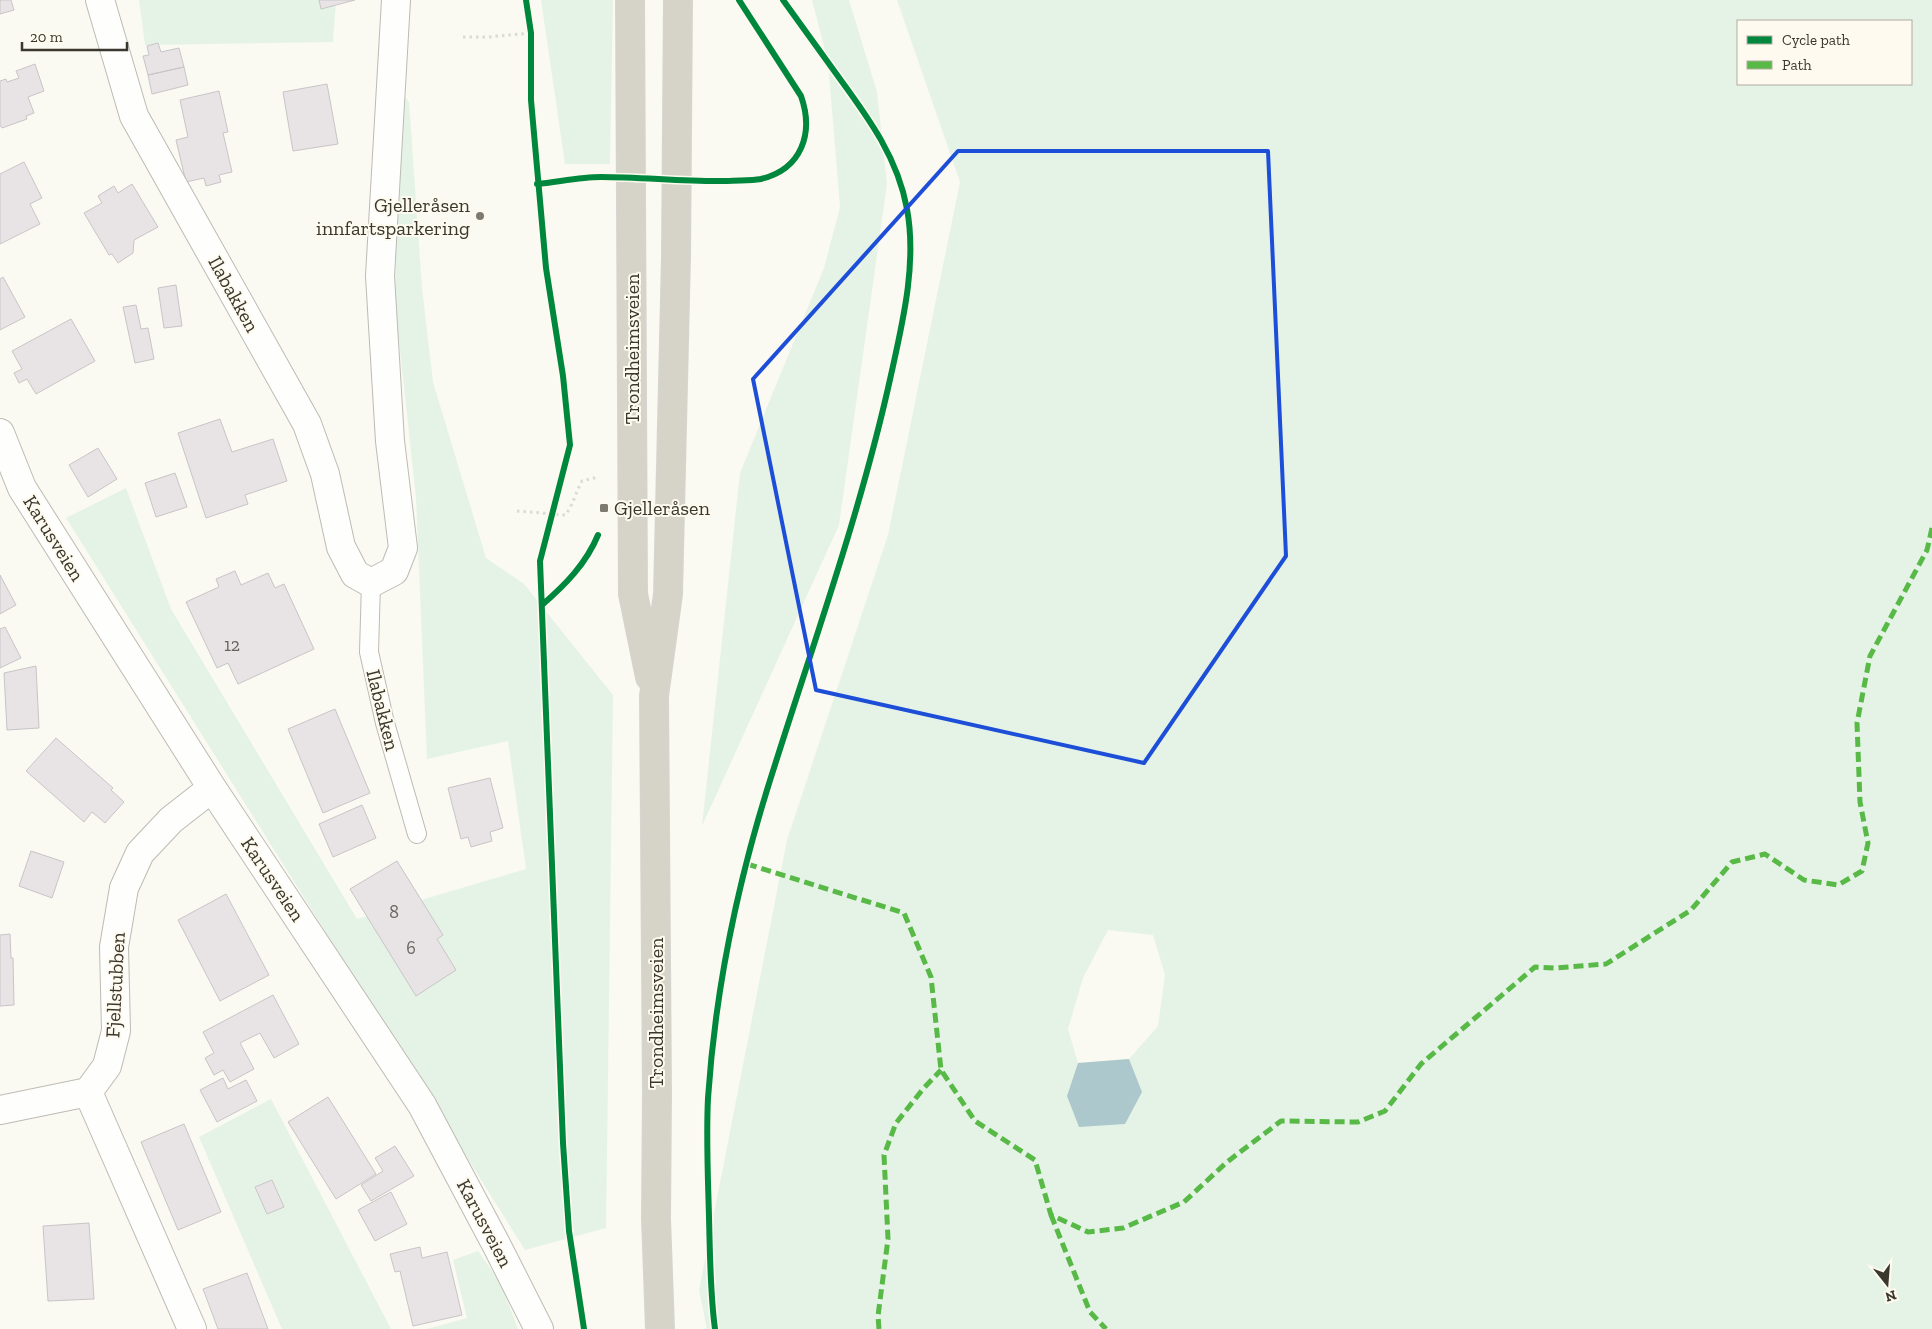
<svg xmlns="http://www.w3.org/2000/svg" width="1932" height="1329" font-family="'Zilla Slab',serif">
<rect width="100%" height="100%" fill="#faf9f2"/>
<!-- green -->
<path fill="#e5f3e6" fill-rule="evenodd" d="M139,0H336L333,42L145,45Z
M541,0H613L610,164H565Z
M812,0H849L877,92L887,184L839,525L702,826L740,473L824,268L840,207L828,62Z
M897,0H1932V1329H707L699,1290L787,840L888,535L960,182ZM1738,21H1911V84H1738ZM1108,930L1153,935L1165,975L1158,1026L1129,1059L1078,1063L1068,1029L1083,978Z
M405,97L409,102L422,288L433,382L486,558L524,584L613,695L606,1228L525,1250L66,518L126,488L171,609L357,919L526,869L508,741L427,759L416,498L395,304L398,151Z
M271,1099L391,1329H282L199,1137Z
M478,1251L500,1282L518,1329H427L467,1318L453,1260Z"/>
<!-- water -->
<path fill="#adc8cc" d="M1129,1059L1142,1092L1125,1124L1079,1127L1067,1096L1078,1063Z"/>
<!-- building -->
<path fill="#e8e4e6" stroke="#c8c5c7" d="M0,0H11L14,10L0,14Z
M319,0H355L321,9Z
M158,43L161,52L179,48L184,67L148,75L143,56L149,55L147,46Z
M35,64L44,91L28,97L34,113L26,116L27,119L2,128L0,125V81L6,79L7,82L19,78L16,71Z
M184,67L188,85L152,94L148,75Z
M327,84L338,144L293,151L283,92Z
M219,91L228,132L223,133L232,172L219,175L221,182L206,186L204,178L186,182L176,140L188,137L180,100Z
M24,162L42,198L30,204L40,224L0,244V174Z
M132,184L158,227L134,240L133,253L118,263L112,254L109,255L84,213L102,203L98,196L114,186L118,193Z
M3,277L25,317L0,330V279Z
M176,285L182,326L164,328L158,288Z
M136,305L141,329L148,328L154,359L135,363L123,307Z
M71,319L95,361L36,394L27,379L19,383L14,373L22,369L12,351Z
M220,419L232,452L273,439L287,481L245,495L248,504L206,518L178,433Z
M98,448L117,479L88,497L69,465Z
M175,473L187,507L156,517L145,483Z
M235,571L241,585L268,573L275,588L284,584L314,649L238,684L228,663L217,668L186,602L219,587L216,579Z
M0,575L16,605L0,614Z
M5,627L21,658L0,668V629Z
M36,666L39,728L7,730L4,673Z
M335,709L370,793L323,813L288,729Z
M56,738L113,788L111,790L124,802L105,823L92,812L84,822L26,771Z
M490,778L503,828L490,832L492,841L471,847L468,837L461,839L448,788Z
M362,805L376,838L333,857L319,824Z
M31,851L64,862L52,898L19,886Z
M397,861L443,935L437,939L456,970L416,996L350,889Z
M226,894L269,975L220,1001L178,920Z
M10,934L11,958H13L14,1005L0,1006V935Z
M273,995L299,1044L274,1058L260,1033L240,1043L254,1069L230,1082L223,1070L214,1075L205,1058L214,1053L203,1032Z
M223,1078L228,1089L246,1080L257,1101L217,1122L200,1090Z
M328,1097L376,1174L336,1199L288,1122Z
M184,1124L221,1212L178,1230L141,1142Z
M395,1146L414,1176L371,1201L361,1185L383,1171L375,1158Z
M272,1180L284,1207L267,1214L255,1187Z
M391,1192L407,1224L375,1241L358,1210Z
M89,1223L94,1299L48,1301L43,1226Z
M420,1247L422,1258L447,1252L462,1315L413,1326L400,1271L395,1272L390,1254Z
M247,1273L268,1329H218L203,1289Z"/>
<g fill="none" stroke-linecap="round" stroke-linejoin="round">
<!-- lane casing -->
<g stroke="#bdbbb3" stroke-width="20">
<path id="lane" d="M371,583L369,652L385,723L417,834"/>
</g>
<!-- street casing -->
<g stroke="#bdbbb3" stroke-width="30">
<path id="street" d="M100,0L134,116L307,424L325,474L341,547L355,574L371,583L394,571L403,548L390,441L380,276L396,0
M0,433L22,488L212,788L422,1105L498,1248L539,1329
M88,1092L192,1329
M0,1110L88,1092L107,1066L116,1031L114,947L124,888L140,853L171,820L212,788"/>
</g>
<!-- highway casing -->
<g stroke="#d6d5d0" stroke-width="30">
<path id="highway" d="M630,0L633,594L650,677
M660,1329L656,1218L657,1093L654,696L668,594L676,256L678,0"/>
</g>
<!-- path -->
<path stroke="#dadad7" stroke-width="3" stroke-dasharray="2.5 4" stroke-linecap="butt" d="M463,37H488L531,33
M517,511L565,515C573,506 576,491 582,481L598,477
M542,605C565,585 586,564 598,535"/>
<!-- lane -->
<use href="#lane" stroke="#fefefd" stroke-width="18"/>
<!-- street -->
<use href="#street" stroke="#fefefd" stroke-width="28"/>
<!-- highway -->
<use href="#highway" stroke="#d6d4c8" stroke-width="28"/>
<!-- quiet -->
<path stroke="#58b947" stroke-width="5" stroke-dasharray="10 5" stroke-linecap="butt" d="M747,864L904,913L931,977L941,1070L975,1121L1035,1160L1051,1215L1088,1232L1123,1228L1184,1202L1227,1162L1281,1121L1358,1122L1385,1111L1421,1064L1535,967L1555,968L1606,964L1691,910L1732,862L1765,854L1804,880L1838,885L1862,871L1868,843L1860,802L1857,723L1870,656L1927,550L1932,528
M1051,1215L1090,1312L1106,1329
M879,1329L878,1316L888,1239L884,1155L896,1123L923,1089L941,1070"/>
<!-- cycleway casing -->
<g stroke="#fefaef" stroke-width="9">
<path id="cycleway" d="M526,0L531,33V100L546,268L563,376L570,445L540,561L563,1143L569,1231L584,1329
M537,184C558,182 580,177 601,177C643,177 685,182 727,181C738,180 750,181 761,179C802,169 814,133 801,96L739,0
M542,605C565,585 586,564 598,535
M715,1329C710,1292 710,1254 709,1217C708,1178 706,1138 708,1098C715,994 736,890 767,790C810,652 860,516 891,375C903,321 917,263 907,209C898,159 870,120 840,79C821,53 802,26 783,0"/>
</g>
<!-- cycleway -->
<use href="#cycleway" stroke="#00873e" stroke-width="6"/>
</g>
<!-- marked area -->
<path fill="none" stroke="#1d4ed8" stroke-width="4" stroke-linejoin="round" d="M958,151H1268L1286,556L1144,763L816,690L753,379Z"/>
<!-- markers -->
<g fill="#7d7b71" stroke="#fefaef" stroke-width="2">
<circle cx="480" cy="216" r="5"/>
<rect x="599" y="503" width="10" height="10" rx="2.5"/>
</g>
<g text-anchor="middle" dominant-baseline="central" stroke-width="4" stroke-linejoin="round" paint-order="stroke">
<!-- number labels -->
<g font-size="18" fill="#68655e">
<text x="232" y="645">12</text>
<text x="394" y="912">8</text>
<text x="411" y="948">6</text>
</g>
<!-- poi labels -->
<g font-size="20" fill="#3a372c" stroke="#fefaef" text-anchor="end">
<text x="470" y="205">Gjelleråsen<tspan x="470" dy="23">innfartsparkering</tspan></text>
<text x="614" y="508" text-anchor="start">Gjelleråsen</text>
</g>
<!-- street labels -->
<g font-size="20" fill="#3a372c" stroke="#fefaef">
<text transform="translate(234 294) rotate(61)">Ilabakken</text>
<text transform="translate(632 349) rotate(-90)">Trondheimsveien</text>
<text transform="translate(54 538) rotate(58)">Karusveien</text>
<text transform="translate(383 710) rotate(76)">Ilabakken</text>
<text transform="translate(273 879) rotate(56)">Karusveien</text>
<text transform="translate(115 985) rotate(-87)">Fjellstubben</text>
<text transform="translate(656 1013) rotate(-90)">Trondheimsveien</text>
<text transform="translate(485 1223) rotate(62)">Karusveien</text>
</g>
</g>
<!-- legend -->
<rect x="1737" y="20" width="175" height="65" fill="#fefaef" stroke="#b0aca1"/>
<rect x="1747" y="36" width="25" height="8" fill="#00873e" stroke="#b0aca1"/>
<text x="1782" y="45" font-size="15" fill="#3a372c">Cycle path</text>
<rect x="1747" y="61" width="25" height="8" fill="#58b947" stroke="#b0aca1"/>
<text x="1782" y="70" font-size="15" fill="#3a372c">Path</text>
<!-- north arrow -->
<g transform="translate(1887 1284) rotate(163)" stroke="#fefaef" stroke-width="4" paint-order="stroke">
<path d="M0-4L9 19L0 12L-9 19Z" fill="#3a372c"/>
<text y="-8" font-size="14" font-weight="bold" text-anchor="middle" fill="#3a372c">N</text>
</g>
<!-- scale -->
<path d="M22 42v8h105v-8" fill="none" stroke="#3a372c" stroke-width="2.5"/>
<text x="30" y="42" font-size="15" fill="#3a372c" stroke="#fefaef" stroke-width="4" paint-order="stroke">20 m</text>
</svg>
